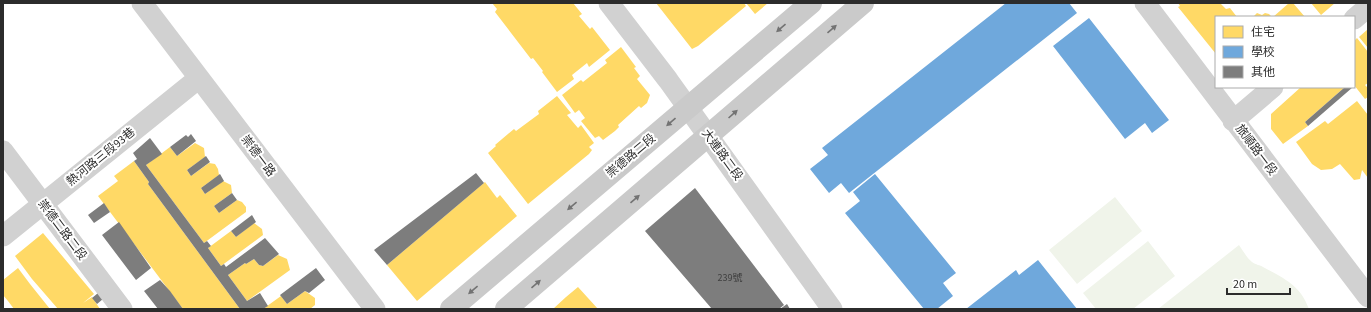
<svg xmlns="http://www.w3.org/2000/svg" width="1371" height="312" font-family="'Source Sans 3','Noto Sans TC',sans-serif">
<rect width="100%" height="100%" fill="#fff"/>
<!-- green -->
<path fill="#f0f4ea" d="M1115,197L1142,231L1077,284L1049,250Z
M1148,241L1175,276L1133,309H1096L1083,293Z
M1239,245C1243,251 1247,258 1252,262C1256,265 1260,265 1263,267C1285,279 1300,285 1309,309H1158Z"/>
<!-- homes -->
<path fill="#ffd966" d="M492,3H573L582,14L579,16L590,29L592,27L610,50L589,67L587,63L572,75L574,79L557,92L542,72L543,71L533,58L531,59L495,12L497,9Z
M656,3H744L746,6L698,46L692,49Z
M746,3H768L755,14Z
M1178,3H1220L1226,9L1230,8L1237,17H1216V54L1178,7L1180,6Z
M1289,3H1293L1305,17H1273Z
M1311,3H1335L1321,15Z
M1257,13L1262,15L1265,13L1269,14L1272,17H1253Z
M1368,29V48L1359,37Z
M1357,38L1368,52V83L1365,85L1368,88V97L1365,99L1354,85V41Z
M621,47L636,67L634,68L640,76L637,79L650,95L647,103L641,108L639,106L618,125L619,127L615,131L603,140L599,136L595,138L581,121L585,118L579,110L575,113L562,95L581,80L583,82L607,63L605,60Z
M1301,87H1345L1305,122L1308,126L1283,144L1271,129V114Z
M557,96L571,113L567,115L578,128L581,125L594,143L589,147L592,150L589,154L528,204L488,153L496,146L495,145L514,129L516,131L539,114L538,111Z
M1357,101L1368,115V178L1362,170L1360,179L1354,180L1340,164L1332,169L1321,170L1312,164L1296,142L1325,121L1328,124Z
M195,143L204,148L205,157L187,170L191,176L209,163L215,164L218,169L219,175L201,188L205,194L223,181L231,185L232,193L214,206L219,213L237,200L242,202L246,207V212L204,243L146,165L170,147L177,156Z
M134,161L149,182L148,184L240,309H183L98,196L118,181L114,176Z
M485,182L497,198L500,195L517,216L417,301L387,265Z
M254,223L262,229L263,235L221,266L208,248L231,231L236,237Z
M43,233L94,294L83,303L92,297L100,309H58L32,279L15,256Z
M278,255L287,259L290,270L247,301L228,275L245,263L246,264L254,259L259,265L263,266Z
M18,268L30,284L50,309H14L8,301L3,295V280Z
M578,287L598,309H553L566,297Z
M305,291L315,298V305L310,309H263L281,296L287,304Z"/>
<!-- schools -->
<path fill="#6fa8dc" d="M1006,3H1069L1077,13L849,193L841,183L829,193L810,169L828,155L822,148Z
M1089,18L1169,120L1152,133L1145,123L1125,139L1053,46Z
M875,174L956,273L943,283L953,296L937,309H924L845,213L860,201L853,192Z
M1038,260L1077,309H966L1016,270L1019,275Z"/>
<!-- building -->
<path fill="#7d7d7d" d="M1345,87H1353L1308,126L1305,122Z
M191,134L196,141L177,156L170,147L186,135L188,137Z
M150,138L162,154L146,165L204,243L207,241L211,246L208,248L221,266L224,264L226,267L265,238L279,254L263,266L259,265L254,259L246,264L245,263L228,275L247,301L260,293L268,306L263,309H240L148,184L149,182L134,161L137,159L133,153Z
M206,156L210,162L191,176L187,170Z
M476,173L484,183L387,265L374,250Z
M220,174L224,181L205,194L201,188Z
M695,188L784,305L779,309H712L645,231Z
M232,193L237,200L219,213L214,206Z
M104,203L110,212L94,223L88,215Z
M252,215L256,222L236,237L231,231Z
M119,222L151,268L136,280L102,235Z
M316,268L325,280L309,293L305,291L287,304L280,295Z
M160,280L170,291L183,309H158L144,291Z
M98,293L103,299L97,304L92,298Z
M787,304L790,309H780Z"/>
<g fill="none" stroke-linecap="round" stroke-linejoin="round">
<!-- street -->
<path stroke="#d1d1d1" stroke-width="21" d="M142,3L375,309
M609,3L668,80L832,309
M1145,3L1368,297
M1354,19L1368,7
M1233,121L1273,87
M3,151L122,309
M3,236L199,78"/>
<!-- secondary -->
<path stroke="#cacaca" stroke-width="22" d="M451,309L811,3
M506,309L863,3"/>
</g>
<!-- one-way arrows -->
<defs><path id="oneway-solid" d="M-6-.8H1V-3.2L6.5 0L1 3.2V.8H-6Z"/></defs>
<g fill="#737373">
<use href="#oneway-solid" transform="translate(781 28) rotate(139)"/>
<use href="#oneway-solid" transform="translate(832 29) rotate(-41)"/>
<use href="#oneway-solid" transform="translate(733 114) rotate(-42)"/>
<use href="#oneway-solid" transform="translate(671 122) rotate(139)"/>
<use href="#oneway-solid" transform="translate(635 199) rotate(-41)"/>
<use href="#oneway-solid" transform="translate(572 206) rotate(140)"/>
<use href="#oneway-solid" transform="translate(536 284) rotate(-41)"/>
<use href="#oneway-solid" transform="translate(473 290) rotate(140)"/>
</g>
<g text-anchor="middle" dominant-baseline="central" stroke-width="4" stroke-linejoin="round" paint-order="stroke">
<!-- number labels -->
<g font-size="10" fill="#404040">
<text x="730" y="278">239號</text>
</g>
<!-- street labels -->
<g font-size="12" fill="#2c2c2c" stroke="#fff">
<text transform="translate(1256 150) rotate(53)">旅順路一段</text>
<text transform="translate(722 155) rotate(54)">大連路二段</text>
<text transform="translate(258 156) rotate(53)">崇德一路</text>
<text transform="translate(631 156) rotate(-40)">崇德路二段</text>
<text transform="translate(101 157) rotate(-39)">熱河路三段93巷</text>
<text transform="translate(62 230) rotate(53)">崇德二路二段</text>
</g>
</g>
<!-- border -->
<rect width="1371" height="312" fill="none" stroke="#2c2c2c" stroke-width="8"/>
<!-- legend -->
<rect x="1215" y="16" width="140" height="72" fill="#ffffff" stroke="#ababab"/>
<rect x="1223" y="26" width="20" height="12" fill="#ffd966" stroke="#ababab"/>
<text x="1251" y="36" font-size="12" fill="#2c2c2c">住宅</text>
<rect x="1223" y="46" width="20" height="12" fill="#6fa8dc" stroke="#ababab"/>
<text x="1251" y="56" font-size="12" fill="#2c2c2c">學校</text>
<rect x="1223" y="66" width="20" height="12" fill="#7d7d7d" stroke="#ababab"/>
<text x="1251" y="76" font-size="12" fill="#2c2c2c">其他</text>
<!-- scale -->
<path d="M1227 288v6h63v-6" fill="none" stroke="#2c2c2c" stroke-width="2"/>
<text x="1233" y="288" font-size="12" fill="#2c2c2c" stroke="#ffffff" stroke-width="3" paint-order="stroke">20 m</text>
</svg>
